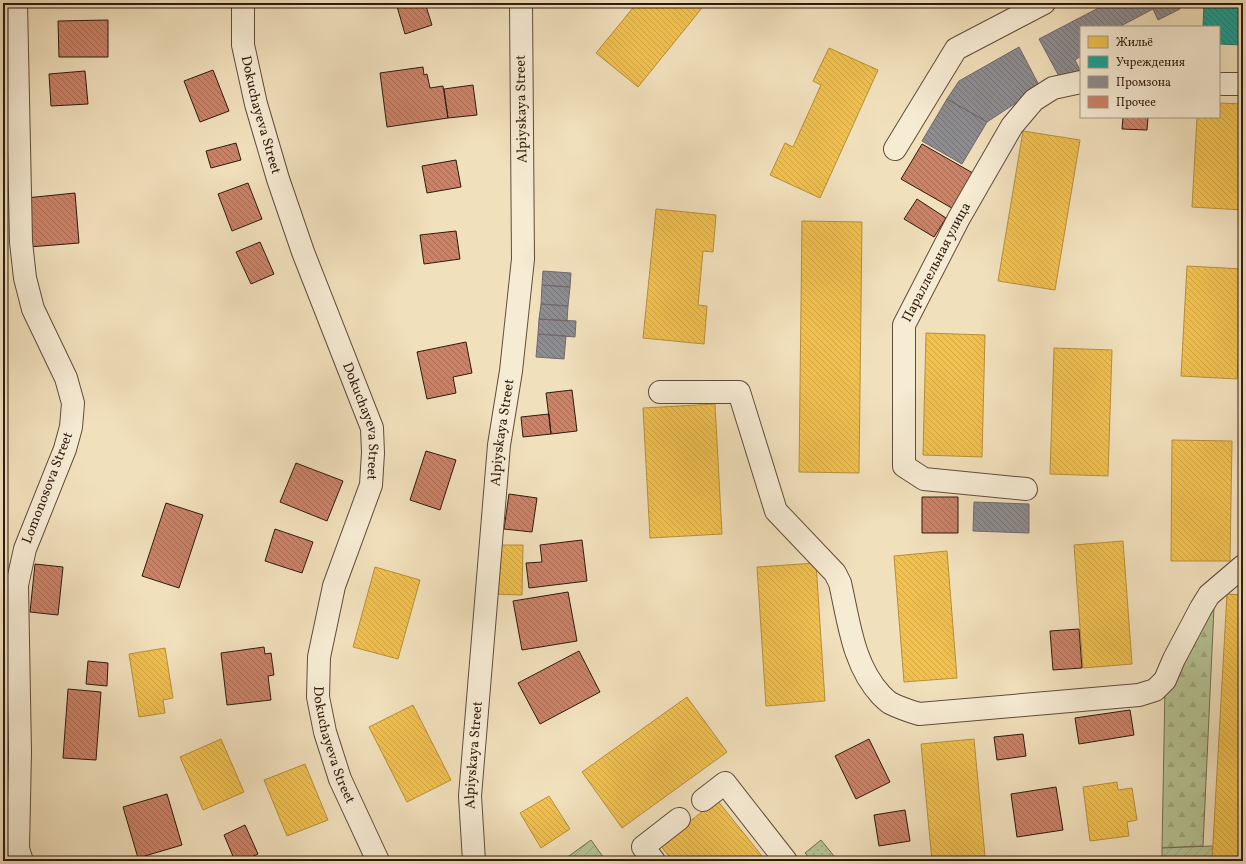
<svg xmlns="http://www.w3.org/2000/svg" width="1246" height="864" font-family="Vollkorn,serif">
<defs>
<pattern id="forest-firs" width="22" height="20" patternUnits="userSpaceOnUse"><rect width="22" height="20" fill="#b6c394"/><path d="M5 1l3.5 6h-7zM16 11l3.5 6h-7z" fill="#9da77e"/></pattern>
<pattern id="park-dots" width="8" height="8" patternUnits="userSpaceOnUse"><rect width="8" height="8" fill="#b6c394"/><path d="M2 2h.1M6 6h.1" fill="none" stroke="#9da77e" stroke-width="1.8" stroke-linecap="round"/></pattern>
<pattern id="garden-furrows" width="10" height="10" patternUnits="userSpaceOnUse"><rect width="10" height="10" fill="#b6c394"/><path d="M-1 1l2-2M0 10L10 0M9 11l2-2" fill="none" stroke="#9da77e"/></pattern>
<pattern id="homes-back-hatch" width="6" height="6" patternUnits="userSpaceOnUse"><rect width="6" height="6" fill="#f2c14e"/><path d="M-1 5l2 2M0 0l6 6M5-1l2 2" fill="none" stroke="#d0a543"/></pattern>
<pattern id="public-back-hatch" width="6" height="6" patternUnits="userSpaceOnUse"><rect width="6" height="6" fill="#17a398"/><path d="M-1 5l2 2M0 0l6 6M5-1l2 2" fill="none" stroke="#15847a"/></pattern>
<pattern id="industry-back-hatch" width="6" height="6" patternUnits="userSpaceOnUse"><rect width="6" height="6" fill="#8d8d92"/><path d="M-1 5l2 2M0 0l6 6M5-1l2 2" fill="none" stroke="#747276"/></pattern>
<pattern id="building-back-hatch" width="6" height="6" patternUnits="userSpaceOnUse"><rect width="6" height="6" fill="#cc8267"/><path d="M-1 5l2 2M0 0l6 6M5-1l2 2" fill="none" stroke="#a66a53"/></pattern>
</defs>
<rect width="100%" height="100%" fill="#f1e0bc"/>
<filter id="stains"><feTurbulence type="fractalNoise" baseFrequency=".005" numOctaves="4"/><feColorMatrix values="0 0 0 0 .2 0 0 0 0 .09 0 0 0 0 .02 0 0 0 .5 -.17"/></filter>
<radialGradient id="worn" r=".72"><stop offset=".6" stop-color="#630" stop-opacity="0"/><stop offset="1" stop-color="#630" stop-opacity=".3"/></radialGradient>
<!-- forest -->
<path fill="url(#forest-firs)" stroke="#726e51" d="M1214,607L1203,846L1162,848L1165,688Z"/>
<!-- park -->
<path fill="url(#park-dots)" stroke="#726e51" d="M821,840L838,861H812L805,853Z"/>
<!-- garden -->
<path fill="url(#garden-furrows)" stroke="#726e51" d="M591,840L606,861H562Z
M1213,846L1212,861H1162V848Z"/>
<!-- homes -->
<path fill="url(#homes-back-hatch)" stroke="#b88f3b" d="M637,3H706L638,87L596,53Z
M829,48L878,70L820,198L770,175L785,143L793,147L821,85L813,81Z
M1219,103L1243,104V210L1192,207L1197,117H1219Z
M1023,131L1080,140L1055,290L998,281Z
M656,209L716,215L713,252L703,251L698,305L707,306L704,344L643,338Z
M802,221L862,222L859,473L799,472Z
M1187,266L1243,269L1237,379L1181,376Z
M926,333L985,335L982,457L923,455Z
M1054,348L1112,350L1108,476L1050,474Z
M715,404L722,534L650,538L643,408Z
M1172,440L1232,441L1230,561H1171Z
M1123,541L1132,664L1083,668L1074,545Z
M492,545H523L522,595L491,594Z
M947,551L957,678L904,682L894,556Z
M816,563L825,701L766,706L757,567Z
M375,567L420,580L398,659L353,647Z
M1227,594L1243,595V861H1212Z
M165,648L173,698L163,700L165,713L139,717L129,654Z
M687,697L727,752L622,828L582,772Z
M413,705L451,780L407,802L369,727Z
M221,739L244,792L203,810L180,757Z
M974,739L985,856L932,861L921,744Z
M305,764L328,820L287,836L264,780Z
M1117,782L1118,790L1132,788L1137,820L1127,822L1129,836L1090,841L1083,787Z
M549,796L570,829L541,848L520,813Z
M717,800L766,861H673L660,845Z"/>
<!-- public -->
<path fill="url(#public-back-hatch)" stroke="#1e7a6f" d="M1204,3H1243V45L1219,44V27H1203Z"/>
<!-- industry -->
<path fill="url(#industry-back-hatch)" stroke="#716a6a" d="M1108,3H1177L1180,9L1158,20L1153,9L1119,27H1081V56L1075,60L1081,72L1062,82L1039,39Z
M1019,47L1040,87L987,122L947,99L959,81Z
M947,99L987,122L962,164L922,141Z
M543,271L571,273L570,287L542,285Z
M542,285L570,287L568,306L541,304Z
M541,304L568,306L567,321L539,319Z
M539,319L576,321L575,337L538,334Z
M538,334L566,336L564,359L536,357Z
M974,502L1029,504V533L973,531Z"/>
<!-- building -->
<path fill="url(#building-back-hatch)" stroke="#2f1a0e" d="M396,3H425L432,25L405,34Z
M108,20V57H59L58,21Z
M423,67L424,75L427,74L430,88L443,86L448,118L387,127L380,73Z
M213,70L229,111L200,122L184,81Z
M85,71L88,104L51,106L49,74Z
M473,85L477,115L448,118L444,89Z
M1123,117H1148L1147,130L1122,129Z
M236,143L241,160L211,168L206,151Z
M922,144L978,176L957,211L901,179Z
M456,160L461,187L427,193L422,166Z
M248,183L262,219L232,231L218,194Z
M75,193L79,243L29,247L26,198Z
M917,199L946,218L934,237L904,219Z
M456,231L460,259L424,264L420,235Z
M260,242L274,274L251,284L236,252Z
M466,342L472,373L453,377L456,393L427,399L417,352Z
M572,390L577,431L551,434L546,393Z
M549,414L551,434L523,437L521,417Z
M426,451L456,460L440,510L410,500Z
M296,463L343,481L327,521L280,502Z
M509,494L537,498L532,532L504,529Z
M922,497H958V533H922Z
M166,503L203,515L179,588L142,576Z
M275,529L313,542L302,573L265,561Z
M582,540L587,581L529,588L526,563L542,562L540,545Z
M35,564L63,567L58,615L30,612Z
M568,592L577,641L522,650L513,601Z
M1079,629L1082,668L1053,670L1050,631Z
M264,647L265,654L271,653L274,675L268,676L271,700L227,705L221,653Z
M579,651L600,692L540,724L518,683Z
M88,661L108,663L107,686L86,684Z
M68,689L101,692L96,760L63,758Z
M1130,710L1134,735L1079,744L1075,718Z
M1023,734L1026,756L997,760L994,737Z
M869,739L890,782L856,799L835,756Z
M1056,787L1063,830L1017,837L1011,794Z
M167,794L182,845L138,858L123,807Z
M905,810L910,841L879,846L874,815Z
M245,825L258,854L243,861H235L224,835Z"/>
<g fill="none" stroke-linecap="round" stroke-linejoin="round">
<!-- minor casing -->
<g stroke="#604c3a" stroke-width="24">
<g id="minor">
<path d="M16,3L21,242L25,278L33,309L66,378L73,403L71,427L65,449L25,549L17,585L20,752L18,849L22,861"/>
<path id="s1" d="M243,3V45L256,104L278,179L303,252L372,428L373,453L371,485L334,586L319,657L318,697L325,732L340,779L378,861"/>
<path d="M1219,84H1243"/>
<path d="M895,149L956,49L1044,3"/>
<path d="M660,392H739L776,511L835,573L840,583C849,622 853,665 881,695C884,698 887,701 890,703C900,708 909,711 919,714L1139,695L1155,690L1165,680L1174,659L1201,608L1209,595L1243,566"/>
<path id="s2" d="M1026,489L924,479L904,466V325L959,218L1012,126L1034,100L1053,88L1081,82"/>
<path d="M703,800L725,783L786,861"/>
<path id="s3" d="M474,861L470,796L499,445L511,371L523,259L521,3"/>
<path d="M654,861L643,847L679,819"/>
</g>
</g>
<!-- minor -->
<use href="#minor" stroke="#f6ebd3" stroke-width="22"/>
</g>
<g text-anchor="middle" dominant-baseline="central" stroke-width="4" stroke-linejoin="round" paint-order="stroke">
<!-- street labels -->
<g font-size="14" fill="#2f1a0e" stroke="#f6ebd3">
<text transform="translate(522 109) rotate(-91)">Alpiyskaya Street</text>
<text stroke="none"><textPath href="#s1" startOffset="114">Dokuchayeva Street</textPath></text>
<text stroke="none"><textPath href="#s2" startOffset="338">Параллельная улица</textPath></text>
<text stroke="none"><textPath href="#s1" startOffset="438">Dokuchayeva Street</textPath></text>
<text stroke="none"><textPath href="#s3" startOffset="430">Alpiyskaya Street</textPath></text>
<text transform="translate(48 488) rotate(-69)">Lomonosova Street</text>
<text stroke="none"><textPath href="#s1" startOffset="774">Dokuchayeva Street</textPath></text>
<text stroke="none"><textPath href="#s3" startOffset="106">Alpiyskaya Street</textPath></text>
</g>
</g>
<!-- margin -->
<rect width="1246" height="864" fill="none" stroke="#f1e0bc" stroke-width="16"/>
<rect x="4" y="4" width="1238" height="856" fill="none" stroke="#2f1a0e" stroke-width="2"/>
<rect x="8" y="8" width="1230" height="848" fill="none" stroke="#2f1a0e"/>
<!-- legend -->
<rect x="1080" y="26" width="140" height="92" fill="#f6ebd3" stroke="#a69784"/>
<rect x="1088" y="36" width="20" height="12" fill="#f2c14e" stroke="#a69784"/>
<text x="1116" y="46" font-size="12" fill="#2f1a0e">Жильё</text>
<rect x="1088" y="56" width="20" height="12" fill="#17a398" stroke="#a69784"/>
<text x="1116" y="66" font-size="12" fill="#2f1a0e">Учреждения</text>
<rect x="1088" y="76" width="20" height="12" fill="#8d8d92" stroke="#a69784"/>
<text x="1116" y="86" font-size="12" fill="#2f1a0e">Промзона</text>
<rect x="1088" y="96" width="20" height="12" fill="#cc8267" stroke="#a69784"/>
<text x="1116" y="106" font-size="12" fill="#2f1a0e">Прочее</text>
<rect width="100%" height="100%" filter="url(#stains)"/>
<rect width="100%" height="100%" fill="url(#worn)"/>
</svg>
